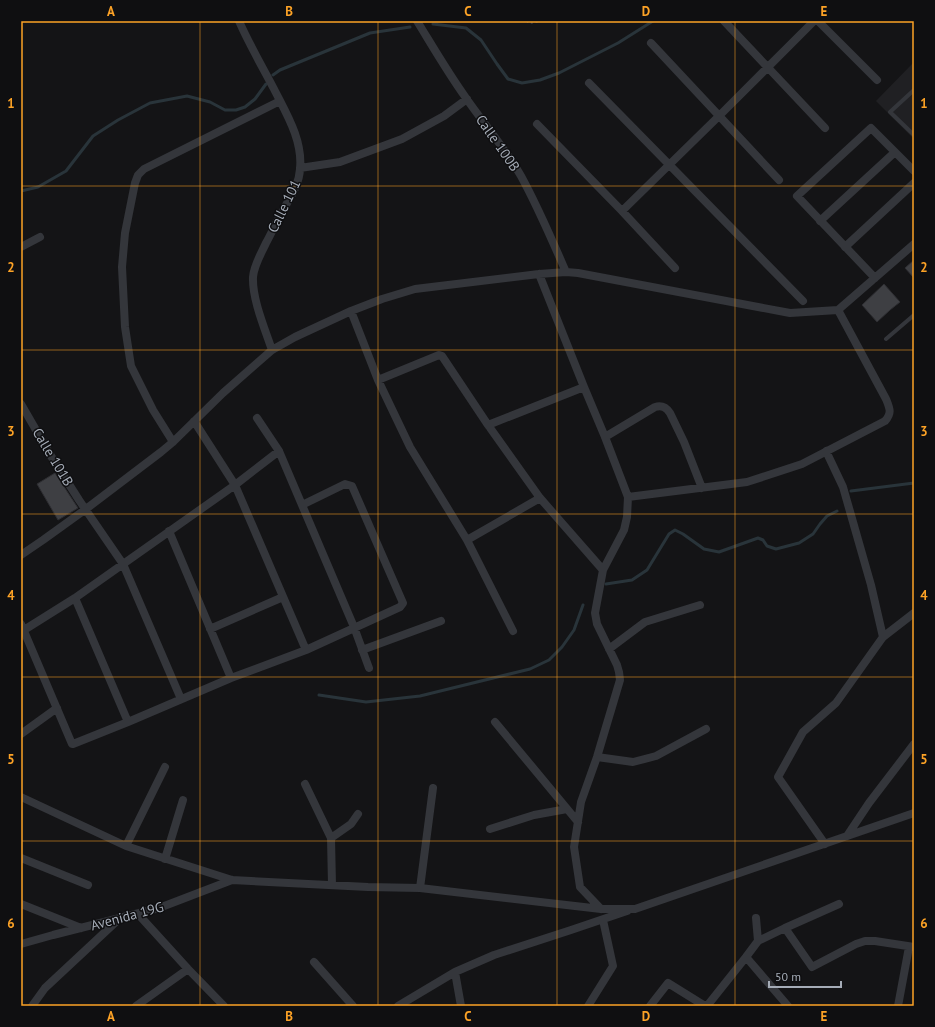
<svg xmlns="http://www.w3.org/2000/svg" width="935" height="1027" font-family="'PT Sans',sans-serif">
<rect width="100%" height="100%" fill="#141416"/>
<!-- built -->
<path fill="#202023" d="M914,62V139L876,101Z"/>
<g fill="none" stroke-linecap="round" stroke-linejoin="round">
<!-- stream -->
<path stroke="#29343a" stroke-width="3" d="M433,24L466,28L481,40L497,64L508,79L522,83L540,80L559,73L618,43L653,21
M273,75L280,70L370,33L410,27
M21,191L38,187L66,171L93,136L118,120L150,103L187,96L210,102L225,110H236L245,107L255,99L266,84
M851,491L914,483
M606,584L632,580L647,570L669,534L675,530L683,534L704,549L719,552L758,538L763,540L767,546L776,549L799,543L813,534L820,524L827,516L837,511
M319,695L366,702L420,696L530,669L549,660L562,647L574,630L583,605"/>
</g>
<!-- building -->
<path fill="#3e3f43" stroke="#2e2e32" d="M914,260V278L905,268Z
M884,284L900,302L890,310L877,322L862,305Z
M55,473L78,508L58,520L37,484Z"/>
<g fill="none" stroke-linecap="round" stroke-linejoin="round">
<!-- path -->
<path stroke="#3a3d42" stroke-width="1.5" stroke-dasharray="2 3" stroke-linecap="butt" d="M527,21L528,23H533L540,21"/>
<!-- lane -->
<path stroke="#34363b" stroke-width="4" d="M914,90L890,112L914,135
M886,339L914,315"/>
<!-- street -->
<path stroke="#34363b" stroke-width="8" d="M239,21C249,44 262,66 274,89C286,113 303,140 300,169C299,187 288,200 280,216C275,225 271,234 266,243C261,254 254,265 253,277C252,299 265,329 272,350
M417,21C433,47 448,73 466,98C484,124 505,148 521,176C538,207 552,240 566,272
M724,21L825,128
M818,21L877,80
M651,43L779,180
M589,83L803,301
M537,124L622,211L719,116L814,21
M300,168L340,162L402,139L444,116L467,99
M622,211L675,268
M820,221L895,152
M21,247L40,237
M845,247L914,183
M539,274L584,387L605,437L628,497L627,517L624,530L603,570L595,613L597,624L617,665L619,672L620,680L597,757L581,802L574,847L580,887L601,909
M875,278L797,196L871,128L914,171
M351,311L378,380L410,447L467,540L513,631
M378,380L439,355L442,356L488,425L540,498L603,570
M21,404L51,456L79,500L123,564L181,699
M257,418L279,451L354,627L369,668
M194,421L235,485L306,650
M488,425L584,387
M605,437L655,407C662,405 666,407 670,413L684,442L702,488
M173,442L153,410L131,366L125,327L122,267L125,233L135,183L138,175L144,169L280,101
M826,451L843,487L871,585L883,637
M628,497L747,482L802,464L885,421C892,413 890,409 886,399L838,310
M169,531L231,678
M467,540L540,498
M21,555L43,540L86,509L161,452L173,442L223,393L272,350L295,337L351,311L382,299L415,289L539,274L566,272L578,273L790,313L838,310L914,244
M75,598L128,722
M21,624L72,744H73L128,722L231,678L306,650L400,607L403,603L352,486L345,484L302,505
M210,629L283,597
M24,630L75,598L235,485L279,451
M609,649L645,622L700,605
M362,650L441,621
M495,722L578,822
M21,734L57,708
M597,757L633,762L656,756L706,729
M305,784L331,838L332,885
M21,797L126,846L232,880L368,887L420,888L601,909H635L914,813
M490,829L534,815L567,809
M847,836L869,803L914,744
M331,838L351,824L358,814
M825,844L778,777L803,732L836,703L883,637L914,613
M126,846L165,767
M21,858L88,885
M165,859L183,800
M420,888L433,788
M21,904L81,928
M839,904L785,928L812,967L856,944L865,941H875L914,947
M138,914L188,969L224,1006
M758,941L785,928
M21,944L53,935L159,908L232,880
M746,957L788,1006
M314,962L353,1006
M32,1006L45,988L119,919
M136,1006L188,969
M398,1006L455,972
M461,1006L455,972L494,955L571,930L627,911
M588,1006L613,966L603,920
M650,1006L668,983L705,1006
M707,1006L746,957L758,941L756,918
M898,1006L909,947"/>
</g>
<!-- grid -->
<path fill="none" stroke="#fca226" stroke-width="1" stroke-opacity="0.55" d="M200,21V1006M378,21V1006M557,21V1006M735,21V1006M21,186H914M21,350H914M21,514H914M21,677H914M21,841H914"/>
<g text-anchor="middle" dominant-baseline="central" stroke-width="3" stroke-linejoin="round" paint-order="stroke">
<!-- street labels -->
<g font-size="14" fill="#a5acb7" stroke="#0f0f11">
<text transform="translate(498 143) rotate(55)">Calle 100B</text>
<text transform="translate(284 206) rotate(-64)">Calle 101</text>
<text transform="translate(53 457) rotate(59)">Calle 101B</text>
<text transform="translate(127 916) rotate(-15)">Avenida 19G</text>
</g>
</g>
<!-- border -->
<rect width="935" height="1027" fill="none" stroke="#0f0f11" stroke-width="44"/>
<!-- scale -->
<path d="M769 981v6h72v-6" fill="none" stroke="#a5acb7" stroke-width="2"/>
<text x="775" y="981" font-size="12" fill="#a5acb7" stroke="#0f0f11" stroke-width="3" paint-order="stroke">50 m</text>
<rect x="22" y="22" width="891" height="983" fill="none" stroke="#fca226" stroke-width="1.5"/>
<g font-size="13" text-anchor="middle" font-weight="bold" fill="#fca226">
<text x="111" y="16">A</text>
<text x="289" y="16">B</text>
<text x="468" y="16">C</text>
<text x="646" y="16">D</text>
<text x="824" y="16">E</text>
<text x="11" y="108">1</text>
<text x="924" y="108">1</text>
<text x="11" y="272">2</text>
<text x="924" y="272">2</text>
<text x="11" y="436">3</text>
<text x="924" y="436">3</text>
<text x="11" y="600">4</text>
<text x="924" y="600">4</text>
<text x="11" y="764">5</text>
<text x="924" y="764">5</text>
<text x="11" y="928">6</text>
<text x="924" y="928">6</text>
<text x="111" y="1021">A</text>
<text x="289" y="1021">B</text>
<text x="468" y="1021">C</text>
<text x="646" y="1021">D</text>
<text x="824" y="1021">E</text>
</g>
</svg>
